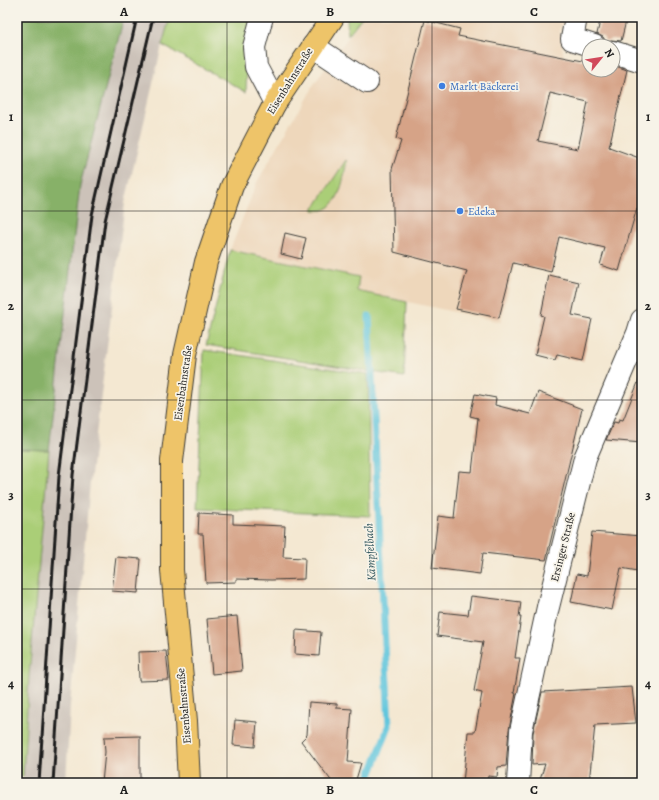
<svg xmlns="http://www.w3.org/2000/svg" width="659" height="800" font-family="Alegreya,serif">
<rect width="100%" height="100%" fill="#f7f3e8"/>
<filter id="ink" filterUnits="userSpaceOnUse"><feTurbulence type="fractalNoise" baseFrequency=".025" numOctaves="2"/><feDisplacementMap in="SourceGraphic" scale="8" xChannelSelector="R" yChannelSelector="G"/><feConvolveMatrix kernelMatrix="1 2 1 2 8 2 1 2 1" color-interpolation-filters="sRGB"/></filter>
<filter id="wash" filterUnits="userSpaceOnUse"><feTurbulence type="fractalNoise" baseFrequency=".012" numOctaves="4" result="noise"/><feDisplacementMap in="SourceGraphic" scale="16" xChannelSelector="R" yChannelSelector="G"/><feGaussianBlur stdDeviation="0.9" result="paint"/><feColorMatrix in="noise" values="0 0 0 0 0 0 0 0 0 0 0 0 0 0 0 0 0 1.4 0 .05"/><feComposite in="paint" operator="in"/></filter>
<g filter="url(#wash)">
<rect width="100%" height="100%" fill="#f4e8d2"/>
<!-- built -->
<path fill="#eed7bb" d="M363,17H563L560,31L564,58L501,322L357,291L359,277L230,250L257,182L314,84Z"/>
<!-- industrial -->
<path fill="#ccc2b9" d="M124,17H170L162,45L125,203L90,482L70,706L66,783H23L29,676L49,450L80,185Z"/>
<!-- green -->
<path fill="#aace77" stroke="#63754a" d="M170,17H256L247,65L246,92L162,45Z
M348,17H362L348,35L347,19Z
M346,160L347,161C343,178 340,216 313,210Z
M230,250L359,277L357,291L407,302L404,377L206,345Z
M204,350L368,374L370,516L197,508Z
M17,449L49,450L29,676L23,777H17Z"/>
<!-- forest -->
<path fill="#87b168" stroke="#526642" d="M17,17H124L80,185L49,450L17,449Z"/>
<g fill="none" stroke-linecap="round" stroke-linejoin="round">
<!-- stream -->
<path stroke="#60c6dd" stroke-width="7" d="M367,783L389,726L369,316"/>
</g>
<g id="blocks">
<!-- building -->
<path fill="#d6a387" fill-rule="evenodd" d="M601,17H627L621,41L611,40L606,42L603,37L597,34Z
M425,20L460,29L458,36L583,61V57L589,58V70H613V65L627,70L609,147L642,159V209L637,208L619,271L600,265L605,248L559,237L551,272L513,263L499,318L456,309L467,271L394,252L392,169L401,141L396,139ZM550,93L588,102L578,149L538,141Z
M285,233L306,238L301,259L281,254Z
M549,275L579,282L572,315L592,319L583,361L557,355L555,360L535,355L544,316L541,315Z
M641,375H642V443L606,440L614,422L618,423L619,419L623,420Z
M538,392L582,409L546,560L483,553L480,574L432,568L438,516L454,518L459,471L472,472L478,418L470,416L475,394L496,398L495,405L530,414Z
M199,513L233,515V524L285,526L283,557L305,558L304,579L271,580L236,579V582L206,583L203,534H198Z
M592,532L642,536V568H639L638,571L621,568L612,610L571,602L577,574L587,576Z
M116,557L141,559L138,593L112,591Z
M471,596L521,602L519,617H521L515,658H520L514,693H516L509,730L506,766L498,767L497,777L488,776L487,783H463L468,732H475L482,693L474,691L483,642L437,636L440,612L468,615Z
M237,616L242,671L212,674L207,619Z
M296,630L321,632L319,656L295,654Z
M166,651L169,680L139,681L138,652Z
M632,687L636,723L595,725L589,783H539L545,764L532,765L533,733L542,692Z
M309,702L337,704V708L352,709L348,762L361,763L355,783H333L301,741L307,735Z
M235,720L257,722L255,747L233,745Z
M140,736V783H102L105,752L104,737Z"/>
</g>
</g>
<g filter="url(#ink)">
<use href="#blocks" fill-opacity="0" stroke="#3c3b37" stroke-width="1"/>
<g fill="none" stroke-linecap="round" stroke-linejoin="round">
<!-- minor casing -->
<g stroke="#3c3b37" stroke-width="24">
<path id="minor" d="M262,17L254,47L256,67L275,103
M576,17L572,39L594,46
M313,46L367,82
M613,52L642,61
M518,783L521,731L548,607L585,458L638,333L642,320"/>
</g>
<!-- major casing -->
<g stroke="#3c3b37" stroke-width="24">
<path id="major" d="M189,783L186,721L172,570V461L185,355L206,262L232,186L275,103L333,17"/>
</g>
<!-- minor -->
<use href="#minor" stroke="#fff" stroke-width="22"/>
<!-- major -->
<use href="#major" stroke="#eec469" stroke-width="22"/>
<!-- rail -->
<path stroke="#1c1c1c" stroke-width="3" d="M39,783L59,476L92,215L137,17
M53,783L73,475L105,221L153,17"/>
</g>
</g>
<!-- grid -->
<path fill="none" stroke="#1c1c1c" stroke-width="1" stroke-opacity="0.55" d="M227,17V783M432,17V783M17,211H642M17,400H642M17,589H642"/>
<!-- markers -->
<g fill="#3f7fe0" stroke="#f7f3e8" stroke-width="1.5">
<circle cx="442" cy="86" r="4"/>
<circle cx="460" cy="211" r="4"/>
</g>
<g text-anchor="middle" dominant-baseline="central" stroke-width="3.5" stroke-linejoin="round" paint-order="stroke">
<!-- street labels -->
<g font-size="11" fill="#1c1c1c" stroke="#f7f3e8">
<text transform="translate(290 81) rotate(-58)">Eisenbahnstraße</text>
<text transform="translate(183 383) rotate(-82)">Eisenbahnstraße</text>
<text transform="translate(563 547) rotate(-76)">Ersinger Straße</text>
<text transform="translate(184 706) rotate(-95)">Eisenbahnstraße</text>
</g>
<!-- shop labels -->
<g font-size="11" fill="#366cbe" stroke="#f7f3e8" text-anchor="start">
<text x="450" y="86">Markt Bäckerei</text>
<text x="468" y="211">Edeka</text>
</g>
<!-- water labels -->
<g font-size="12" font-style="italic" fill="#345860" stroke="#f7f3e8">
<text transform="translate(370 552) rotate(-93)">Kämpfelbach</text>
</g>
</g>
<!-- margin -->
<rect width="659" height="800" fill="none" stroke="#f7f3e8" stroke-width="44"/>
<!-- north arrow -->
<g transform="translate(601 58) rotate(60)"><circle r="19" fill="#f7f3e8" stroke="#9f9d96"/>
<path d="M0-3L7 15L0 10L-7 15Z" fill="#d1495b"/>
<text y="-6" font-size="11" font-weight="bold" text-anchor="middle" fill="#1c1c1c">N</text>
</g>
<rect x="22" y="22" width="615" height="756" fill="none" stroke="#1c1c1c" stroke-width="1.5"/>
<g font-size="13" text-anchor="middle" font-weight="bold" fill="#1c1c1c">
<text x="124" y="16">A</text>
<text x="330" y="16">B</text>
<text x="534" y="16">C</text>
<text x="11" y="121">1</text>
<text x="648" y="121">1</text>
<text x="11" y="310">2</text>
<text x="648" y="310">2</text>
<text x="11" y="499">3</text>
<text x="648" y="499">3</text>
<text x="11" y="688">4</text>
<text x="648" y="688">4</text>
<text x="124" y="794">A</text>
<text x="330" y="794">B</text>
<text x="534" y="794">C</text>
</g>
</svg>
